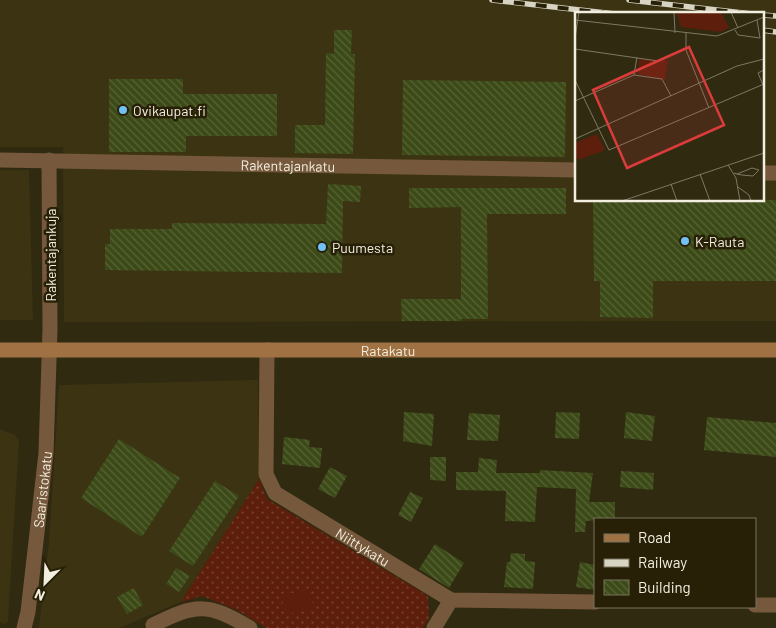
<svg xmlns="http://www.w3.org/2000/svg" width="776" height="628" font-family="Barlow,sans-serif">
<defs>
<pattern id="grass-dots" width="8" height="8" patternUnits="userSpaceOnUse" patternTransform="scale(1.25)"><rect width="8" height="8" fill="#5d1f0c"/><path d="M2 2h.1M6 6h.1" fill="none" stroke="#75402f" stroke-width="1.8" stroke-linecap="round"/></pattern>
<pattern id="building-back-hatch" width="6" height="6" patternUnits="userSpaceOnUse" patternTransform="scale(1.25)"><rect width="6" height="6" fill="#3b4a17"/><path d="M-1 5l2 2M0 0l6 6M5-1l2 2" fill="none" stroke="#586438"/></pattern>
</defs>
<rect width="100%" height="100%" fill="#302a11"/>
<!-- built -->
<path fill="#3c3312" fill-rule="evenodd" d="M0,0H776V321L64,322L63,147H0ZM576,14H762V200H576Z
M0,170H29L33,320H0Z
M258,380L259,479L181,602L119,628H39L49,543L59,385Z
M0,429L15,435L19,440L8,621L5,624L0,622Z"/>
<!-- grass -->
<path fill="url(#grass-dots)" d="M259,479L267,499L428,596L429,618L423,628H266L237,610L202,596L181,602Z"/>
<!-- garden -->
<path fill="#5d1f0c" d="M310,590L314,609L285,614L281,595Z"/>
<!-- building -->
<path fill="url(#building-back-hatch)" d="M334,30H352L351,54H355L353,154L295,153V125H325L326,53L334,54Z
M109,79H183V94H277V136H186V152H109Z
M403,80L566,82L565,157L402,155Z
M328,184L361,186L360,202L343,201L342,273L105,270V244H110V229H172V223L326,224Z
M409,188H566V214H487L488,319H461L462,321H402L401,299H461V207L409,208Z
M776,200V281H653V318L600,317V281H594L593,201Z
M404,412L434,414L432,446L403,441Z
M556,412L580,413L579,439L555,438Z
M626,412L655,416L652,441L624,438Z
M469,413L500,415L498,441L467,440Z
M707,417L776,423V457L704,450Z
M284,437L310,440L309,447L322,448L320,468L282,464Z
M119,439L180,478L142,537L81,498Z
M430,457H446V481L430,480Z
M479,458L497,460L496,473H540V470L593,473L589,502H615V519L586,521L585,532H575L576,489L537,487L535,522L505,521L506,491L456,490V472H478Z
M330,467L347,476L335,498L318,489Z
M621,471L654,473L653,490L620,487Z
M215,481L239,496L193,566L169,551Z
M410,492L423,498L411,522L398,515Z
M435,544L464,563L449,588L419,569Z
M511,553L525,554V561L535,562L533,589L504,587L507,562H510Z
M580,562L595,565V590L576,587Z
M176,568L190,576L179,592L166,584Z
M134,588L143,605L127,614L117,597Z"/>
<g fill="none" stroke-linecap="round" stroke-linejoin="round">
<!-- street -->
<g stroke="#76593c" stroke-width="15">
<path id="s1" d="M0,160L576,170"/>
<path d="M762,173H776"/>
<path id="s2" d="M267,350L266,474L275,493L451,600L595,602"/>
<path d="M755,605H776"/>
<path d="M153,625C195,604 208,602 250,628"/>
<path id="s3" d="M24,628L28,612L46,453L50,329L49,160"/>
<path d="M434,628L451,600"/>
</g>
<!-- secondary -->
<path stroke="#a07243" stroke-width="15" id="s4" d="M0,350H776"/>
<!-- rail casing -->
<g stroke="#d8d4c4" stroke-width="5.5">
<path id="rail" d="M492,0L615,14
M629,0L752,14
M762,15L776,16
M762,30L776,32"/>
</g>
<!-- rail -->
<use href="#rail" stroke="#272007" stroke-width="4" stroke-dasharray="11" stroke-linecap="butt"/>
</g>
<!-- markers -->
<g fill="#72c1f5" stroke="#272007" stroke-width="2">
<circle cx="123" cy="110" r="5"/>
<circle cx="685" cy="241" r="5"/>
<circle cx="322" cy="247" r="5"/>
</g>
<g text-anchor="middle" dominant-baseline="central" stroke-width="5" stroke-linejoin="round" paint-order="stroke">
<!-- poi labels -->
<g font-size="14" fill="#f3efe0" stroke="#272007" text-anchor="start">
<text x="133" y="110">Ovikaupat.fi</text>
<text x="695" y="241">K-Rauta</text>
<text x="332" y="247">Puumesta</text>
</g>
<!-- street labels -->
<g font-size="14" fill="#f3efe0" stroke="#272007">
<text stroke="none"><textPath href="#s1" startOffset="288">Rakentajankatu</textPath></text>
<text transform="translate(50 255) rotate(-90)">Rakentajankuja</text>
<text stroke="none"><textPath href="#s4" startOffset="388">Ratakatu</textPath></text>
<text stroke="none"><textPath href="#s3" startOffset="140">Saaristokatu</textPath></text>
<text stroke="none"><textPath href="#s2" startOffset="248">Niittykatu</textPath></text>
</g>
</g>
<!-- overview -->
<g transform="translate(575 12)">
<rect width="189" height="189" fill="#302a11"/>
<path d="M101,0H146L154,16L145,20L106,15ZM64,47L93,48L90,68L63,62ZM22,122L30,138L4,148L0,143V131Z" fill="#5d1f0c"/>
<path fill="none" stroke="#7e7964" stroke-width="1" d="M99,0L100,21M156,0L163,16M0,8L142,24L189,5M160,18L163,23L185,26L182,8M111,21V38L134,96M0,26L4,0M0,37L83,49L95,44M59,63L62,45M0,68L34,138L189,72M188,73L183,61L189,58M0,89L59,63L87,67L96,84M0,127L162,54L189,47M153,153L161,166L165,189M159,161L162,162L167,163L178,164L184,158L177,156L162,162M125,162L135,189M96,172L102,189M163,175L174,183L176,189M47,189L189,141"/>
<path fill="#d93c3a" fill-opacity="0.15" stroke="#d93c3a" stroke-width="2.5" d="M114,35L149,113L52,156L18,78Z"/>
<rect width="189" height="189" fill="none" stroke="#f3efe0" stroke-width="2.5"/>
</g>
<!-- legend -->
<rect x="594" y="518" width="162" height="90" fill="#272007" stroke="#79735e"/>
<rect x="604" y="534" width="25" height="8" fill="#a07243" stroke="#79735e"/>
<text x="638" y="543" font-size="15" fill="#f3efe0">Road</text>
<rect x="604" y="559" width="25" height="8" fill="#d8d4c4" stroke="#79735e"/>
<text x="638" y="568" font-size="15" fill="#f3efe0">Railway</text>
<rect x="604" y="580" width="25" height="15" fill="url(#building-back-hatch)" stroke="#79735e"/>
<text x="638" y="593" font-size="15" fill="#f3efe0">Building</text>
<!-- north arrow -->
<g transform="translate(45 583) rotate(204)" stroke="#272007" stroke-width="4" paint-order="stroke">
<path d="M0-4L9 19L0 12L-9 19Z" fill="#f3efe0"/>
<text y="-8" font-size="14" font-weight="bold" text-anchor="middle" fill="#f3efe0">N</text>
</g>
</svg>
